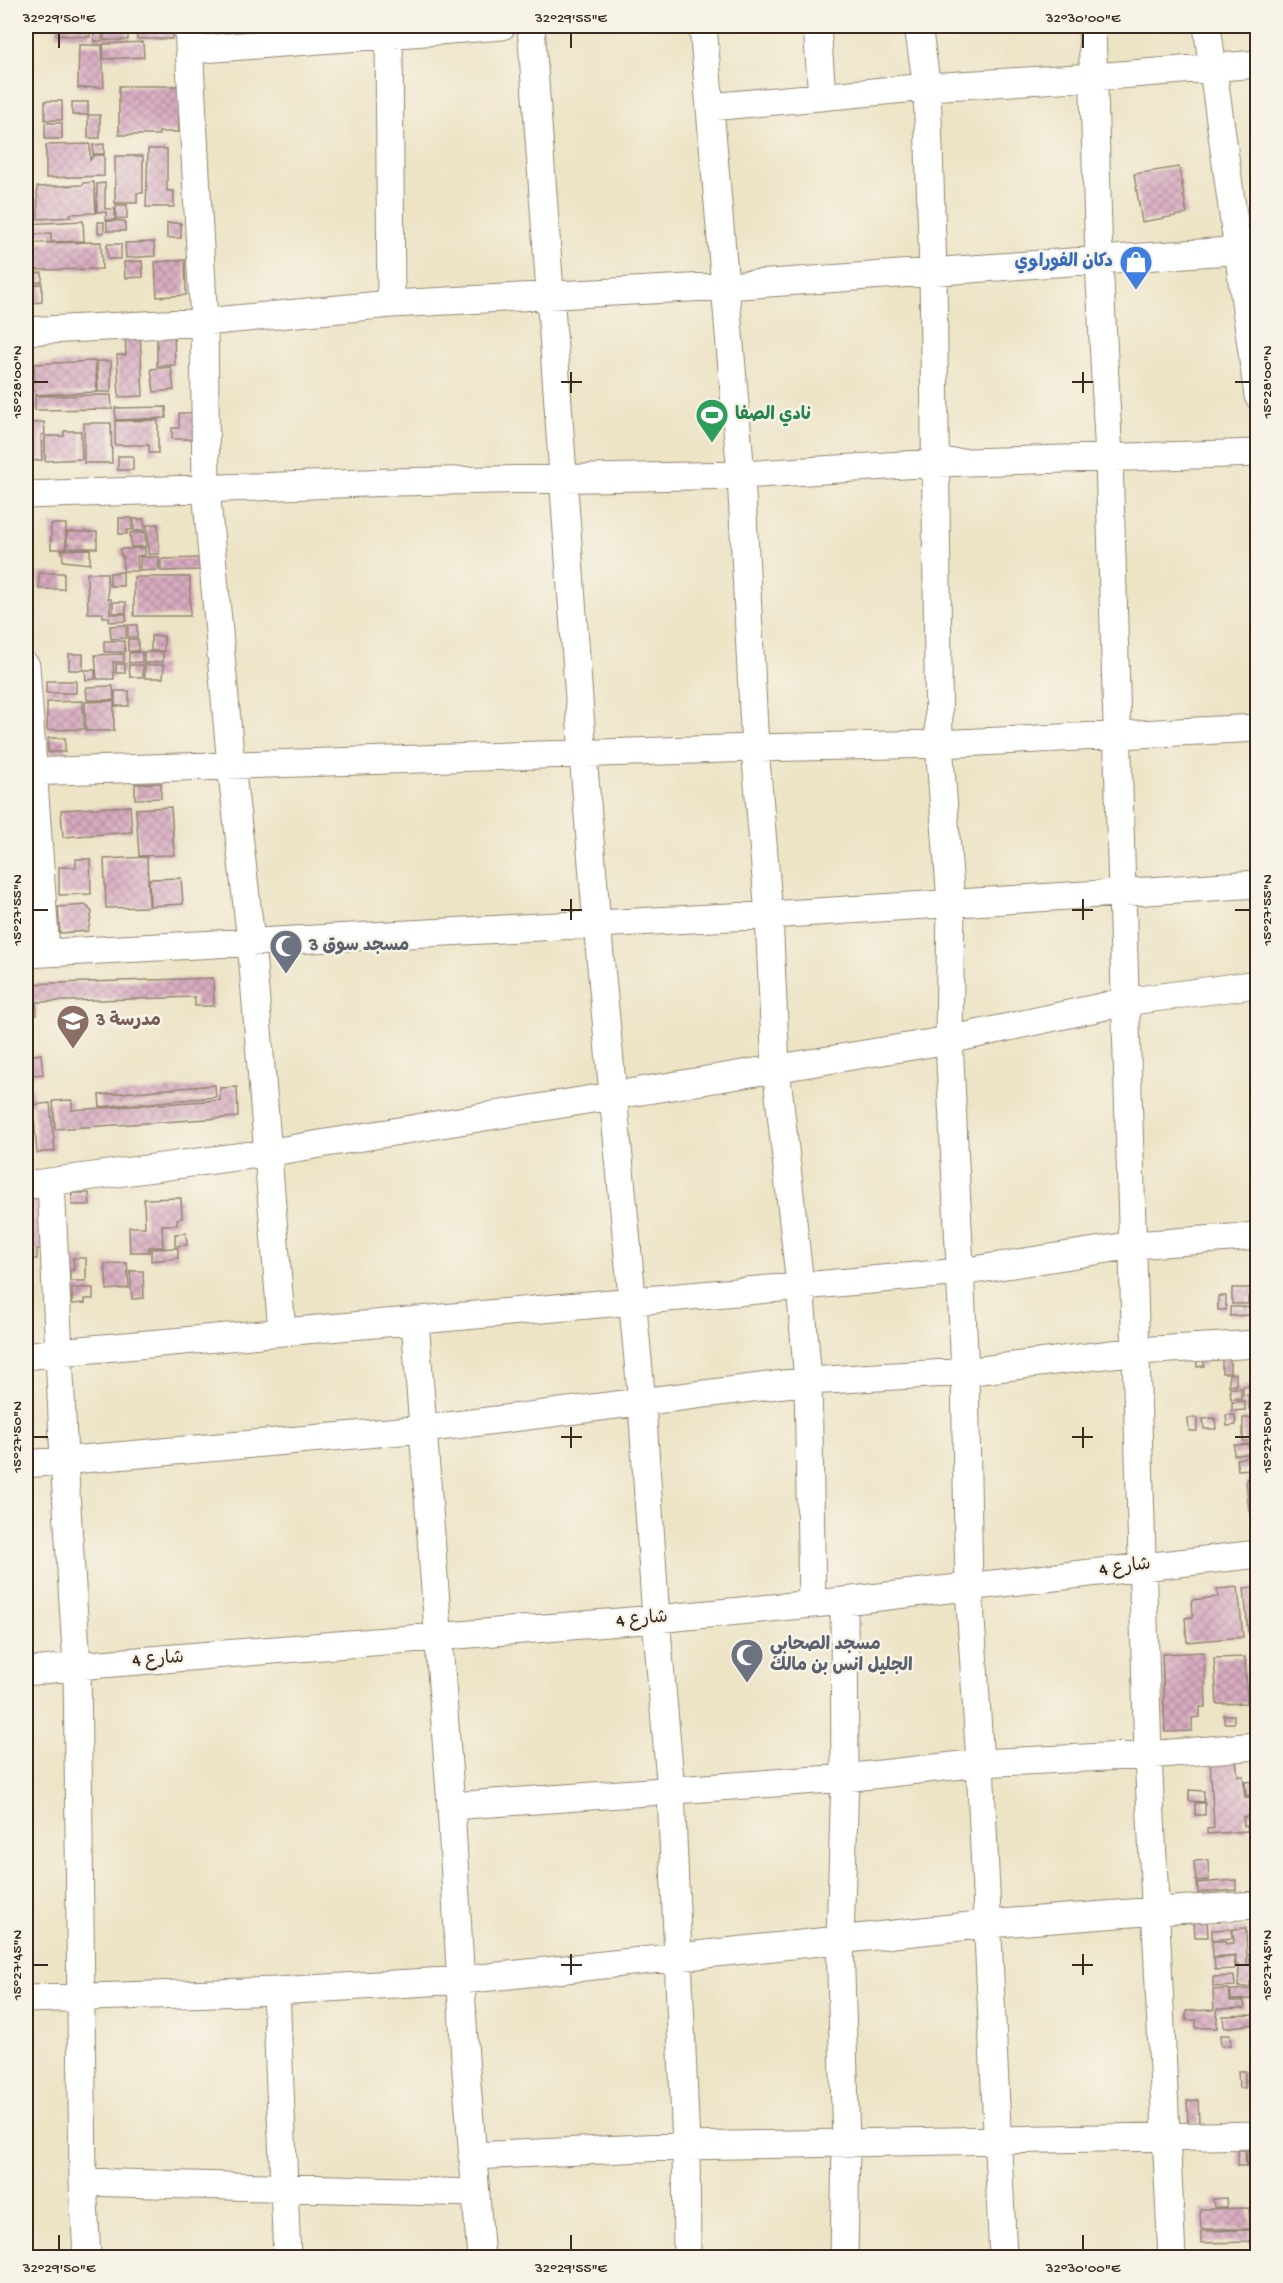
<svg xmlns="http://www.w3.org/2000/svg" width="1283" height="2283" font-family="'Gochi Hand','Playpen Sans Arabic',sans-serif">
<defs>
<pattern id="building-cross-hatch" width="8" height="8" patternUnits="userSpaceOnUse" patternTransform="scale(1.5)"><rect width="8" height="8" fill="#d8abc1"/><path d="M0 0l8 8M0 8l8-8" fill="none" stroke="#b08b9c"/></pattern>
</defs>
<rect width="100%" height="100%" fill="#f7f3e8"/>
<filter id="ink" filterUnits="userSpaceOnUse"><feTurbulence type="fractalNoise" baseFrequency=".0167" numOctaves="2"/><feDisplacementMap in="SourceGraphic" scale="12" xChannelSelector="R" yChannelSelector="G"/><feConvolveMatrix kernelMatrix="1 2 1 2 8 2 1 2 1" color-interpolation-filters="sRGB"/></filter>
<filter id="wash" filterUnits="userSpaceOnUse"><feTurbulence type="fractalNoise" baseFrequency=".008" numOctaves="4" result="noise"/><feDisplacementMap in="SourceGraphic" scale="24" xChannelSelector="R" yChannelSelector="G"/><feGaussianBlur stdDeviation="1.35" result="paint"/><feColorMatrix in="noise" values="0 0 0 0 0 0 0 0 0 0 0 0 0 0 0 0 0 1.4 0 .05"/><feComposite in="paint" operator="in"/></filter>
<g filter="url(#wash)">
<rect width="100%" height="100%" fill="#ede4c6"/>
<g id="blocks">
<!-- building -->
<path fill="url(#building-cross-hatch)" d="M57,26H90V37L56,35Z
M137,26H172V39H137Z
M128,29V40H104V30Z
M94,30H102V41H94Z
M143,42L144,57L104,59L103,44Z
M79,45H102L104,87L78,88Z
M119,86H179V132H159V135H119Z
M45,101H62V120H45Z
M72,102H88V115H72Z
M88,115H100V138H88Z
M45,123H62V139H45Z
M90,144V160L94,155H104V176L46,178V145Z
M104,144V154H93V145Z
M148,149H167V191H174V207H146Z
M115,156H143V193H137V203H115Z
M1179,167L1187,214L1142,222L1134,174Z
M94,182L96,213L70,214L71,217L38,219L37,187L83,185V183Z
M105,183V209H115V220H106V212H97V184Z
M116,205H127V218L116,219Z
M83,221L84,241L51,242V233L26,235V224Z
M107,221H125V231H107Z
M98,222H104V233H98Z
M167,223H181V238H167Z
M101,242L102,269L33,270L32,243Z
M154,242L155,256L126,258L125,243Z
M107,244H121V259H108Z
M185,260L186,295L157,297L155,262Z
M142,261L143,277L125,278L124,262Z
M26,273H42V282H26Z
M42,284V302L30,303L29,285Z
M125,332H140L143,396L119,397L117,355H126Z
M174,333L175,365L157,366V334Z
M95,361L97,392L35,395L34,364Z
M97,361H111V392H98Z
M171,367L174,390L154,392L151,369Z
M111,395L112,409L35,410V396Z
M166,407V418L116,420L115,408Z
M179,413H194L195,439H172V428H179Z
M158,420V453H149V445H115V421Z
M44,422L45,434L41,435L42,460L32,461L30,423Z
M84,423H111L112,463H84Z
M64,431H81L82,459L45,461V436H64Z
M118,456H133V470H118Z
M119,518H132V530H127V534H119Z
M134,519H144L145,530L134,531Z
M51,524H66V549H51Z
M158,524L159,554H148L147,525Z
M67,532H97V548H67Z
M145,532L146,546L131,547L130,533Z
M145,548V555L137,556L138,571H123V556H121L120,549Z
M90,549V564L63,561L62,550Z
M140,557H159V570L140,571Z
M200,558V570L161,571V559Z
M123,572V586H110V573Z
M39,573H64V589H39Z
M87,573H107L108,599H111L110,614H126V621L109,622L110,617H103V613H88Z
M134,577H190V616H134Z
M113,602H126V613H113Z
M126,625V638L111,639L110,626Z
M128,625H137V637H128Z
M151,636H164V651H151Z
M128,639H138V651H128Z
M104,641H124L125,652H104Z
M142,652V662L129,663V653Z
M144,652H163V662L144,663Z
M69,654H83V670H69Z
M124,654V662H113L114,679H97L95,655Z
M116,664H125V673H116Z
M129,665H143V677H130Z
M145,665H164L163,678H145Z
M85,670H95V679L86,680Z
M46,681H76V693H46Z
M113,686L114,700H87L86,687Z
M115,691H129V706H115Z
M83,701L84,729L47,730V702Z
M114,701V731H86L85,702Z
M48,738H65V752H48Z
M161,783V798L135,799V784Z
M130,806L132,832L63,837L61,810Z
M171,807L174,855L139,856L136,809Z
M147,857L149,907L106,908L104,859Z
M76,859H90L91,894L59,895V867H76Z
M181,878L183,904L150,906L149,879Z
M86,905L92,912L88,931L60,933L58,907Z
M26,924H30V934H26Z
M213,978L214,1006H195V997L36,1002L37,1015H26V984Z
M41,1054L43,1074L26,1076V1056Z
M215,1085L216,1097L100,1107L99,1095Z
M237,1087L238,1117L55,1129L53,1101L72,1100V1110L220,1100V1088Z
M32,1088L34,1104L26,1105V1089Z
M50,1103L55,1151L37,1153L33,1105Z
M72,1193H89L90,1205H72Z
M48,1197L50,1249H37V1259H26V1198Z
M181,1198L182,1218L177,1219V1225H162L163,1247H149V1252H130L129,1227H145L144,1199Z
M186,1233L187,1245L175,1246V1234Z
M178,1248V1258L151,1261V1249Z
M73,1258H86V1281H70V1270H74Z
M127,1263L129,1288L107,1290L105,1264Z
M130,1271H143L144,1298L132,1299Z
M72,1288H93V1299H85V1303L72,1304Z
M1232,1288H1257V1297H1248V1304H1232Z
M1218,1296H1226V1310H1218Z
M1253,1299H1257V1315H1253Z
M1230,1307H1250V1315L1230,1316Z
M1222,1359H1230V1373H1222Z
M1204,1360V1366L1197,1367V1361Z
M1236,1373V1385L1229,1386V1374Z
M1257,1385V1394L1243,1395V1386Z
M1230,1388H1241V1399H1231Z
M1257,1396V1409H1249L1248,1397Z
M1245,1401V1410L1232,1411V1402Z
M1226,1415H1235L1236,1425L1227,1426Z
M1188,1418H1197V1431H1189Z
M1215,1418L1216,1429H1204L1203,1419Z
M1243,1418H1253V1441H1243Z
M1255,1444V1447H1257L1256,1453L1257,1473H1251L1250,1454L1234,1455V1445Z
M1249,1457L1250,1469L1238,1470L1236,1459Z
M1257,1478V1504L1254,1505L1255,1511H1249L1246,1479Z
M1238,1587L1243,1637L1187,1642L1185,1618L1193,1617L1192,1600L1218,1597L1217,1589Z
M1257,1587V1631L1248,1632L1244,1588Z
M1204,1652L1206,1707H1200V1717L1192,1718V1731L1165,1732L1162,1654Z
M1257,1652V1698H1256L1253,1653Z
M1245,1657L1247,1703L1217,1704L1214,1658Z
M1224,1715H1234V1723H1224Z
M1236,1759L1238,1776H1243L1245,1797H1253L1254,1816L1243,1817L1244,1826H1247L1248,1831L1207,1834V1829L1214,1828L1210,1760Z
M1257,1781V1795L1246,1796L1245,1782Z
M1189,1790L1204,1791V1802L1189,1801Z
M1195,1803H1205V1815H1195Z
M1208,1860L1209,1880L1196,1881L1194,1861Z
M1236,1880V1890L1198,1893L1197,1883Z
M1207,1921L1208,1937H1195L1194,1922Z
M1246,1928L1247,1965H1250L1249,1954L1257,1953V1982H1250V1987H1238L1239,1965H1236V1955L1213,1957L1212,1941H1226V1944L1234,1943L1233,1929Z
M1231,1929L1232,1938L1212,1940V1930Z
M1234,1957L1235,1969L1215,1970L1214,1958Z
M1234,1976L1235,1986L1213,1987V1977Z
M1229,1989L1230,2001H1244L1245,2008L1217,2009V2028H1196V2020H1186V2011L1214,2010L1213,1990Z
M1253,1989V1999L1231,2000V1990Z
M1254,2015L1255,2024L1224,2028L1223,2016Z
M1220,2035H1230L1231,2045L1221,2046Z
M1238,2071H1245V2088H1239Z
M1198,2100L1199,2123H1188L1187,2101Z
M1238,2150H1245L1246,2166H1238Z
M1247,2150H1257V2166H1247Z
M1226,2198L1227,2207H1214L1213,2199Z
M1249,2208L1250,2229H1201L1200,2209Z
M1251,2218H1257V2230H1251Z
M1250,2230V2242L1201,2243V2231Z"/>
</g>
</g>
<g filter="url(#ink)">
<use href="#blocks" fill-opacity="0" stroke="#948772" stroke-width="1.5"/>
<g fill="none" stroke-linecap="round" stroke-linejoin="round">
<!-- minor casing -->
<g stroke="#948772" stroke-width="29">
<path id="minor" d="M188,26L204,322L206,489L231,765L251,941L282,1332
M531,26L583,755L597,924L642,1403L656,1619L671,1791L686,2146L687,2258
M703,26L741,475L755,748L769,915L776,1068L800,1285L808,1381L812,1603
M817,26L822,97
M918,26L927,87L933,271L939,744L951,902L949,1040L965,1372L969,1587L980,1763L1003,2258
M1092,26L1099,260L1109,459L1148,1755L1172,2258
M1207,26L1258,396
M389,33L391,304
M190,50L502,26
M710,107L927,87L1094,77L1258,64
M26,331L204,322L391,304L726,286L1258,249
M26,495L394,482L741,475L936,463L1258,453
M26,666L46,953
M26,772L755,748L939,744L1258,728
M26,954L769,915L1258,884
M51,1182L64,1460L77,1666L83,2182L87,2258
M26,1185L266,1153L949,1040L1124,1002L1258,984
M415,1320L451,1806L465,2059L481,2258
M26,1356L58,1352L961,1272L1134,1245L1258,1236
M26,1464L423,1429L808,1381L965,1372L1136,1351L1258,1344
M844,1601L845,1778L840,1939L846,2144L844,2258
M26,1672L77,1666L656,1619L844,1601L1258,1554
M451,1806L845,1778L980,1763L1148,1755L1258,1746
M276,1991L287,2258
M26,1999L276,1991L462,1980L988,1924L1157,1911L1258,1905
M472,2156L686,2146L1258,2135
M83,2182L476,2193"/>
</g>
<!-- minor -->
<use href="#minor" stroke="#fff" stroke-width="27"/>
</g>
</g>
<!-- ticks -->
<path fill="none" stroke="#3b2a1e" stroke-width="2" d="M59,33V48M571,33V48M1083,33V48M571,372V393M1083,372V393M33,382H48M561,382H582M1072,382H1093M1235,382H1250M571,899V920M1083,899V920M33,910H48M561,910H582M1072,910H1093M1235,910H1250M571,1427V1448M1083,1427V1448M33,1437H48M561,1437H582M1072,1437H1093M1235,1437H1250M571,1954V1975M1083,1954V1975M33,1965H48M561,1965H582M1072,1965H1093M1235,1965H1250M59,2235V2250M571,2235V2250M1083,2235V2250"/>
<!-- icons -->
<defs>
<g id="shop-pin" transform="scale(1.725)"><path d="M0 17L-7.5 6A9.5 9.5 0 1 1 7.5 6Z" fill="#3f7fe0" stroke="#f7f3e8"/><path d="M-5-2.5h2.3a2.7 3.5 0 0 1 5.4 0H5L5.5 6h-11ZM-1.5-2.5h3a1.5 2.3 0 0 0-3 0Z" fill="#fff"/></g>
<g id="stadium-pin" transform="scale(1.725)"><path d="M0 17L-7.5 6A9.5 9.5 0 1 1 7.5 6Z" fill="#2e9e5b" stroke="#f7f3e8"/><path d="M0-5a6.5 5 0 1 0 0 10a6.5 5 0 1 0 0-10ZM-3.5-1.8h7v3.6h-7Z" fill="#fff"/></g>
<g id="mosque-pin" transform="scale(1.725)"><path d="M0 17L-7.5 6A9.5 9.5 0 1 1 7.5 6Z" fill="#6b7280" stroke="#f7f3e8"/><path d="M3.5-4.9A6 6 0 1 0 3.5 4.9A5 5 0 1 1 3.5-4.9Z" fill="#fff"/></g>
<g id="school-pin" transform="scale(1.725)"><path d="M0 17L-7.5 6A9.5 9.5 0 1 1 7.5 6Z" fill="#8d6e63" stroke="#f7f3e8"/><path d="M0-5L7-2L0 1L-7-2ZM-4 1L0 2.5L4 1V4Q0 6-4 4Z" fill="#fff"/></g>
</defs>
<g fill-rule="evenodd">
<use href="#shop-pin" x="1136" y="262"/>
<use href="#stadium-pin" x="712" y="415"/>
<use href="#mosque-pin" x="286" y="946"/>
<use href="#school-pin" x="73" y="1021"/>
<use href="#mosque-pin" x="747" y="1655"/>
</g>
<g text-anchor="middle" dominant-baseline="central" stroke-width="5" stroke-linejoin="round" paint-order="stroke">
<!-- shop labels -->
<g font-size="18" font-weight="bold" fill="#366cbe" stroke="#f7f3e8" text-anchor="end">
<text x="1113" y="262">دكان الفوراوي</text>
</g>
<!-- leisure labels -->
<g font-size="18" font-weight="bold" fill="#27864d" stroke="#f7f3e8" text-anchor="start">
<text x="735" y="415">نادي الصفا</text>
</g>
<!-- worship labels -->
<g font-size="18" font-weight="bold" fill="#5b616d" stroke="#f7f3e8" text-anchor="start">
<text x="309" y="946">مسجد سوق 3</text>
<text x="770" y="1645">مسجد الصحابي<tspan x="770" dy="21">الجليل انس بن مالك</tspan></text>
</g>
<!-- education labels -->
<g font-size="18" font-weight="bold" fill="#785e54" stroke="#f7f3e8" text-anchor="start">
<text x="96" y="1021">مدرسة 3</text>
</g>
<!-- street labels -->
<g font-size="18" fill="#3b2a1e" stroke="#f7f3e8">
<text transform="translate(1125 1568) rotate(-7)">شارع 4</text>
<text transform="translate(642 1620) rotate(-5)">شارع 4</text>
<text transform="translate(158 1660) rotate(-4)">شارع 4</text>
</g>
</g>
<!-- margin -->
<rect width="1283" height="2283" fill="none" stroke="#f7f3e8" stroke-width="66"/>
<rect x="33" y="33" width="1217" height="2217" fill="none" stroke="#3b2a1e" stroke-width="2"/>
<g font-size="15" text-anchor="middle" fill="#3b2a1e">
<text x="59" y="22">32°29'50"E</text>
<text x="571" y="22">32°29'55"E</text>
<text x="1083" y="22">32°30'00"E</text>
<text transform="translate(16 382) rotate(-90)" y="5">15°28'00"N</text>
<text transform="translate(1266 382) rotate(-90)" y="5">15°28'00"N</text>
<text transform="translate(16 910) rotate(-90)" y="5">15°27'55"N</text>
<text transform="translate(1266 910) rotate(-90)" y="5">15°27'55"N</text>
<text transform="translate(16 1437) rotate(-90)" y="5">15°27'50"N</text>
<text transform="translate(1266 1437) rotate(-90)" y="5">15°27'50"N</text>
<text transform="translate(16 1965) rotate(-90)" y="5">15°27'45"N</text>
<text transform="translate(1266 1965) rotate(-90)" y="5">15°27'45"N</text>
<text x="59" y="2272">32°29'50"E</text>
<text x="571" y="2272">32°29'55"E</text>
<text x="1083" y="2272">32°30'00"E</text>
</g>
</svg>
